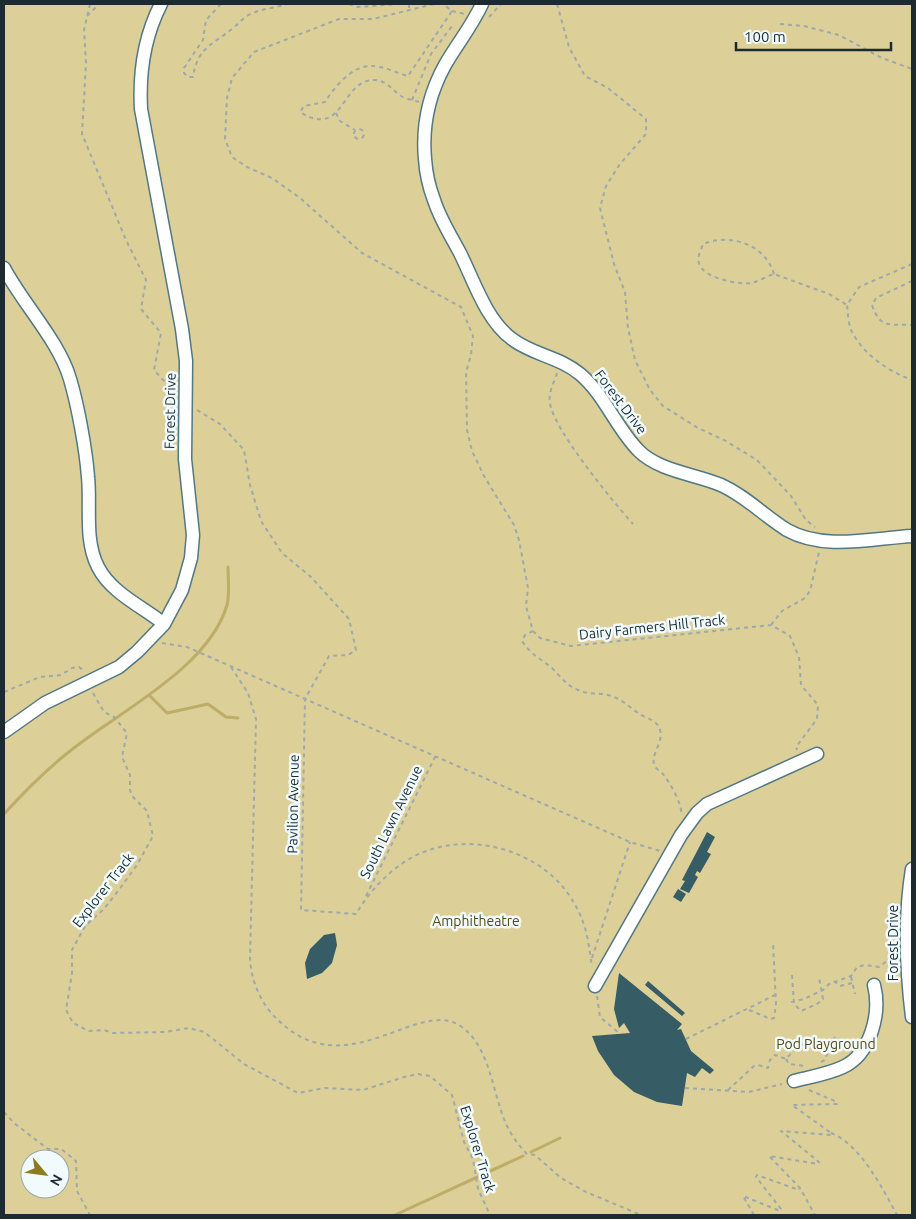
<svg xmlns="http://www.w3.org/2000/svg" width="916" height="1219" font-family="Ubuntu,sans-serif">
<rect width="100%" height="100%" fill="#f1fafc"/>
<!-- green -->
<path fill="#dccf97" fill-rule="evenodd" d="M4,4H912V1215H4ZM30,1159H60V1189H30Z"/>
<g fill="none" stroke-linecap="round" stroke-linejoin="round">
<!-- stream -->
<path stroke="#bdad68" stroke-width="3" d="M149,695L167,713L208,704L226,717L238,718
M4,814C25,791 46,770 70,751C118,712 209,668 227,605C230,594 228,579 228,567
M531,1152L560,1138
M395,1215L523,1156"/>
</g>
<!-- building -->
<path fill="#365c66" d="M707,832L715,837L707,852L711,854L700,873L697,871L695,875L698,877L689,893L680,889L685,881L682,880Z
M678,889L686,894L681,902L673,897Z
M335,933L337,945L332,963L322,973L307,979L305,963L310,949L324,935Z
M619,973L682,1024L677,1030L681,1029L691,1051L714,1070L710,1074L702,1068L695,1077L687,1073L682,1106L657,1102L634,1092L614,1075L598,1051L592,1036L630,1033L624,1023L619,1028L614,1009Z
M648,981L685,1013L682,1016L645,985Z"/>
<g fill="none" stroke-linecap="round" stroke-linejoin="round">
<!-- minor casing -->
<g stroke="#517883" stroke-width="15">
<path id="minor" d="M482,4C472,26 457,44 445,65C429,94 422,126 425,159C426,173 429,187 434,200C440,219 451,236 460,253C474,281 486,320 512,339C533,355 560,357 580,374C605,395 616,428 639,451C659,471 695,474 721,485C746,496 764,516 787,530C824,551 873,538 912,536
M4,268C23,304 59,341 70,379C78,406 86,450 88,477C91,506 84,540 98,567C111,593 143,607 164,624
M4,732L45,703L119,667L137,652L164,624L182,590L191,558L193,535L185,459L186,361L182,329L141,109C139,72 144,37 161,4
M912,869C904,918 906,968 912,1017
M595,986L681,835L697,813L707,804L817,754
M794,1081C810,1077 828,1074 843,1067C871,1054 881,1013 874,985"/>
</g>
<!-- path -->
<path stroke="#9ea9ad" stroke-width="2" stroke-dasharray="4 4" stroke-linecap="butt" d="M90,4L84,30L86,63L82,134L126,240L146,280L141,309L161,333L154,370L174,392
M221,4L206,20L203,40L184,68V73L188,77H193C198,45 214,45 234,27C241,22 244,16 253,13C264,8 276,8 287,4
M349,4L358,7L398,4
M409,4V10
M434,4L373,19H339L254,52L232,78L227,98L225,139L232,157L247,167L272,178L300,198L362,253L461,307L473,336L471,355L466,372L467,430L472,451L484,476L514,525L519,540L528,588L526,606L533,631L540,638L571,646L771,625L790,636L799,657L801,685L818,705L817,719L796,747L797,750
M557,4L569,47L585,76L608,88L646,119V134L620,164L606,186L600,208L614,264L625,292L628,328L635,360L650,390L663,406L698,428L724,440L757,460L791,496L806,520L815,527
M452,11L465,14
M87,16L99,4
M489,17L501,4
M780,24L804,26L839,35L882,58L912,69
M412,100L431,54L452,26L454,28
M419,102C413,100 406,99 401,96C392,90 387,81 375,80C340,79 345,140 300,112L304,106L325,102C334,88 350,67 370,66C381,65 397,73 408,76L452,11L443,4
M336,113L340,121L355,130
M354 134a5 5 0 1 1 10 0a5 5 0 1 1-10 0Z
M912,264L859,287L847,305C848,313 848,324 852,332C864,355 888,371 912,380
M774,274C765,244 730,233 703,244C701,250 697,257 699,263C702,278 739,285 752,283C759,281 767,276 774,274L829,294L847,305
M912,281L876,298L872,305C880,329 890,324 912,325
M557,373C554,383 548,393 550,403C553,429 614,503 633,524
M197,410L220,424L244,450L250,485L261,521L282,553L311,577L349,619L356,650L348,655L329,656L305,699L301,910L356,914C369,892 388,871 411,858C463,829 536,847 569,895C586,920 588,938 592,967
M771,625L782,611L805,598L810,591L819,552
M533,631L525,635L522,641C533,657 539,657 552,668C560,676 567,686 578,690C588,695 600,692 611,696C624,700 632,710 643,716C650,719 658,722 660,730C664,743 649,756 655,766C656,769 660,771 663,774C669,781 683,805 681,814
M162,643L187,647L630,842L660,851
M231,667L248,693L256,719L250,958C251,981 261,1004 277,1019C345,1087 416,999 459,1025C489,1044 492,1089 504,1119C509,1132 517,1144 527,1154L535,1155L561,1178L586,1192L641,1215
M4,692L40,677L61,675L72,668L79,667L84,671
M93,693L104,712L114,717L127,733L122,757L130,775V790L132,796L147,811L153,836L137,865L121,887L104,909L85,926L72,950V973L66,1010L73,1023L89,1031L104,1030L113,1033L165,1032L189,1028L204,1032L244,1064L298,1093L325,1088L363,1090L404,1077L418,1074L430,1076L452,1095L464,1142L473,1159L478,1189L490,1215
M366,896L436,755
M592,958L630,842
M792,975L794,1004L801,1011L817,1004L823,999L819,977
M851,977L855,994
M834,981L840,986L852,983
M597,996L600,1017L619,1033
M791,1002L804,999L823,990L829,984L851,976L857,967L865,965L879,967L896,954
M749,1010L771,1019L774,1018L776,1004L773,942
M686,1039L775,995
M786,1059L789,1064L805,1066
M821,1062L825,1060L830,1046
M685,1088L749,1092L782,1084
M728,1090L754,1066L758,1065L768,1068L770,1060L775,1055L786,1059C797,1046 814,1033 830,1046L835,1037
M809,1090L837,1102V1104L792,1105L831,1133V1135L781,1131L819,1162L818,1164L769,1156L800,1188L815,1215
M4,1112L14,1123L48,1149H61L76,1161L77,1191L90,1215
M831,1133C860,1144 883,1189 897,1215
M727,1215H728
M754,1215L743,1196L780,1211L781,1209L756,1177L757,1175L799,1190L800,1188"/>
<!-- minor -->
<use href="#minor" stroke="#fff" stroke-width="12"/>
</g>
<g text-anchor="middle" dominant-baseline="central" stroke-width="5" stroke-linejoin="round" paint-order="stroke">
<!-- street labels -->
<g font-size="14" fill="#1b2b30" stroke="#f1fafc">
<text transform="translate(621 402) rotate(53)">Forest Drive</text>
<text transform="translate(170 411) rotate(-89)">Forest Drive</text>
<text transform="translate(652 627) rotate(-6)">Dairy Farmers Hill Track</text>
<text transform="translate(293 804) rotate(-89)">Pavilion Avenue</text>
<text transform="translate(391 822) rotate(-64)">South Lawn Avenue</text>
<text transform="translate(103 890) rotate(-52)">Explorer Track</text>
<text transform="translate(893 943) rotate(-90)">Forest Drive</text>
<text transform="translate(478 1149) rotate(73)">Explorer Track</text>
</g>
<!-- park labels -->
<g font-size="14" fill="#554a13" stroke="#f1fafc">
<text x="476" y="921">Amphitheatre</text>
<text x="826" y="1044">Pod Playground</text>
</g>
</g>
<!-- border -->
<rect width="916" height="1219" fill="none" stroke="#1b2b30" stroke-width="10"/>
<!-- north arrow -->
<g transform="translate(45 1174) rotate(119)"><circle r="24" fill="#f1fafc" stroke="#9ba7aa"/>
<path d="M0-4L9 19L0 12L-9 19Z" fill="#8e7b21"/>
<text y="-8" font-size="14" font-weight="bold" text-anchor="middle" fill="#1b2b30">N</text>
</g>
<!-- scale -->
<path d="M736 42v8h155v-8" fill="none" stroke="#1b2b30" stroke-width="2.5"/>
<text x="744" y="42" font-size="15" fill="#1b2b30" stroke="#f1fafc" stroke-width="4" paint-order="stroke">100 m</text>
</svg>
